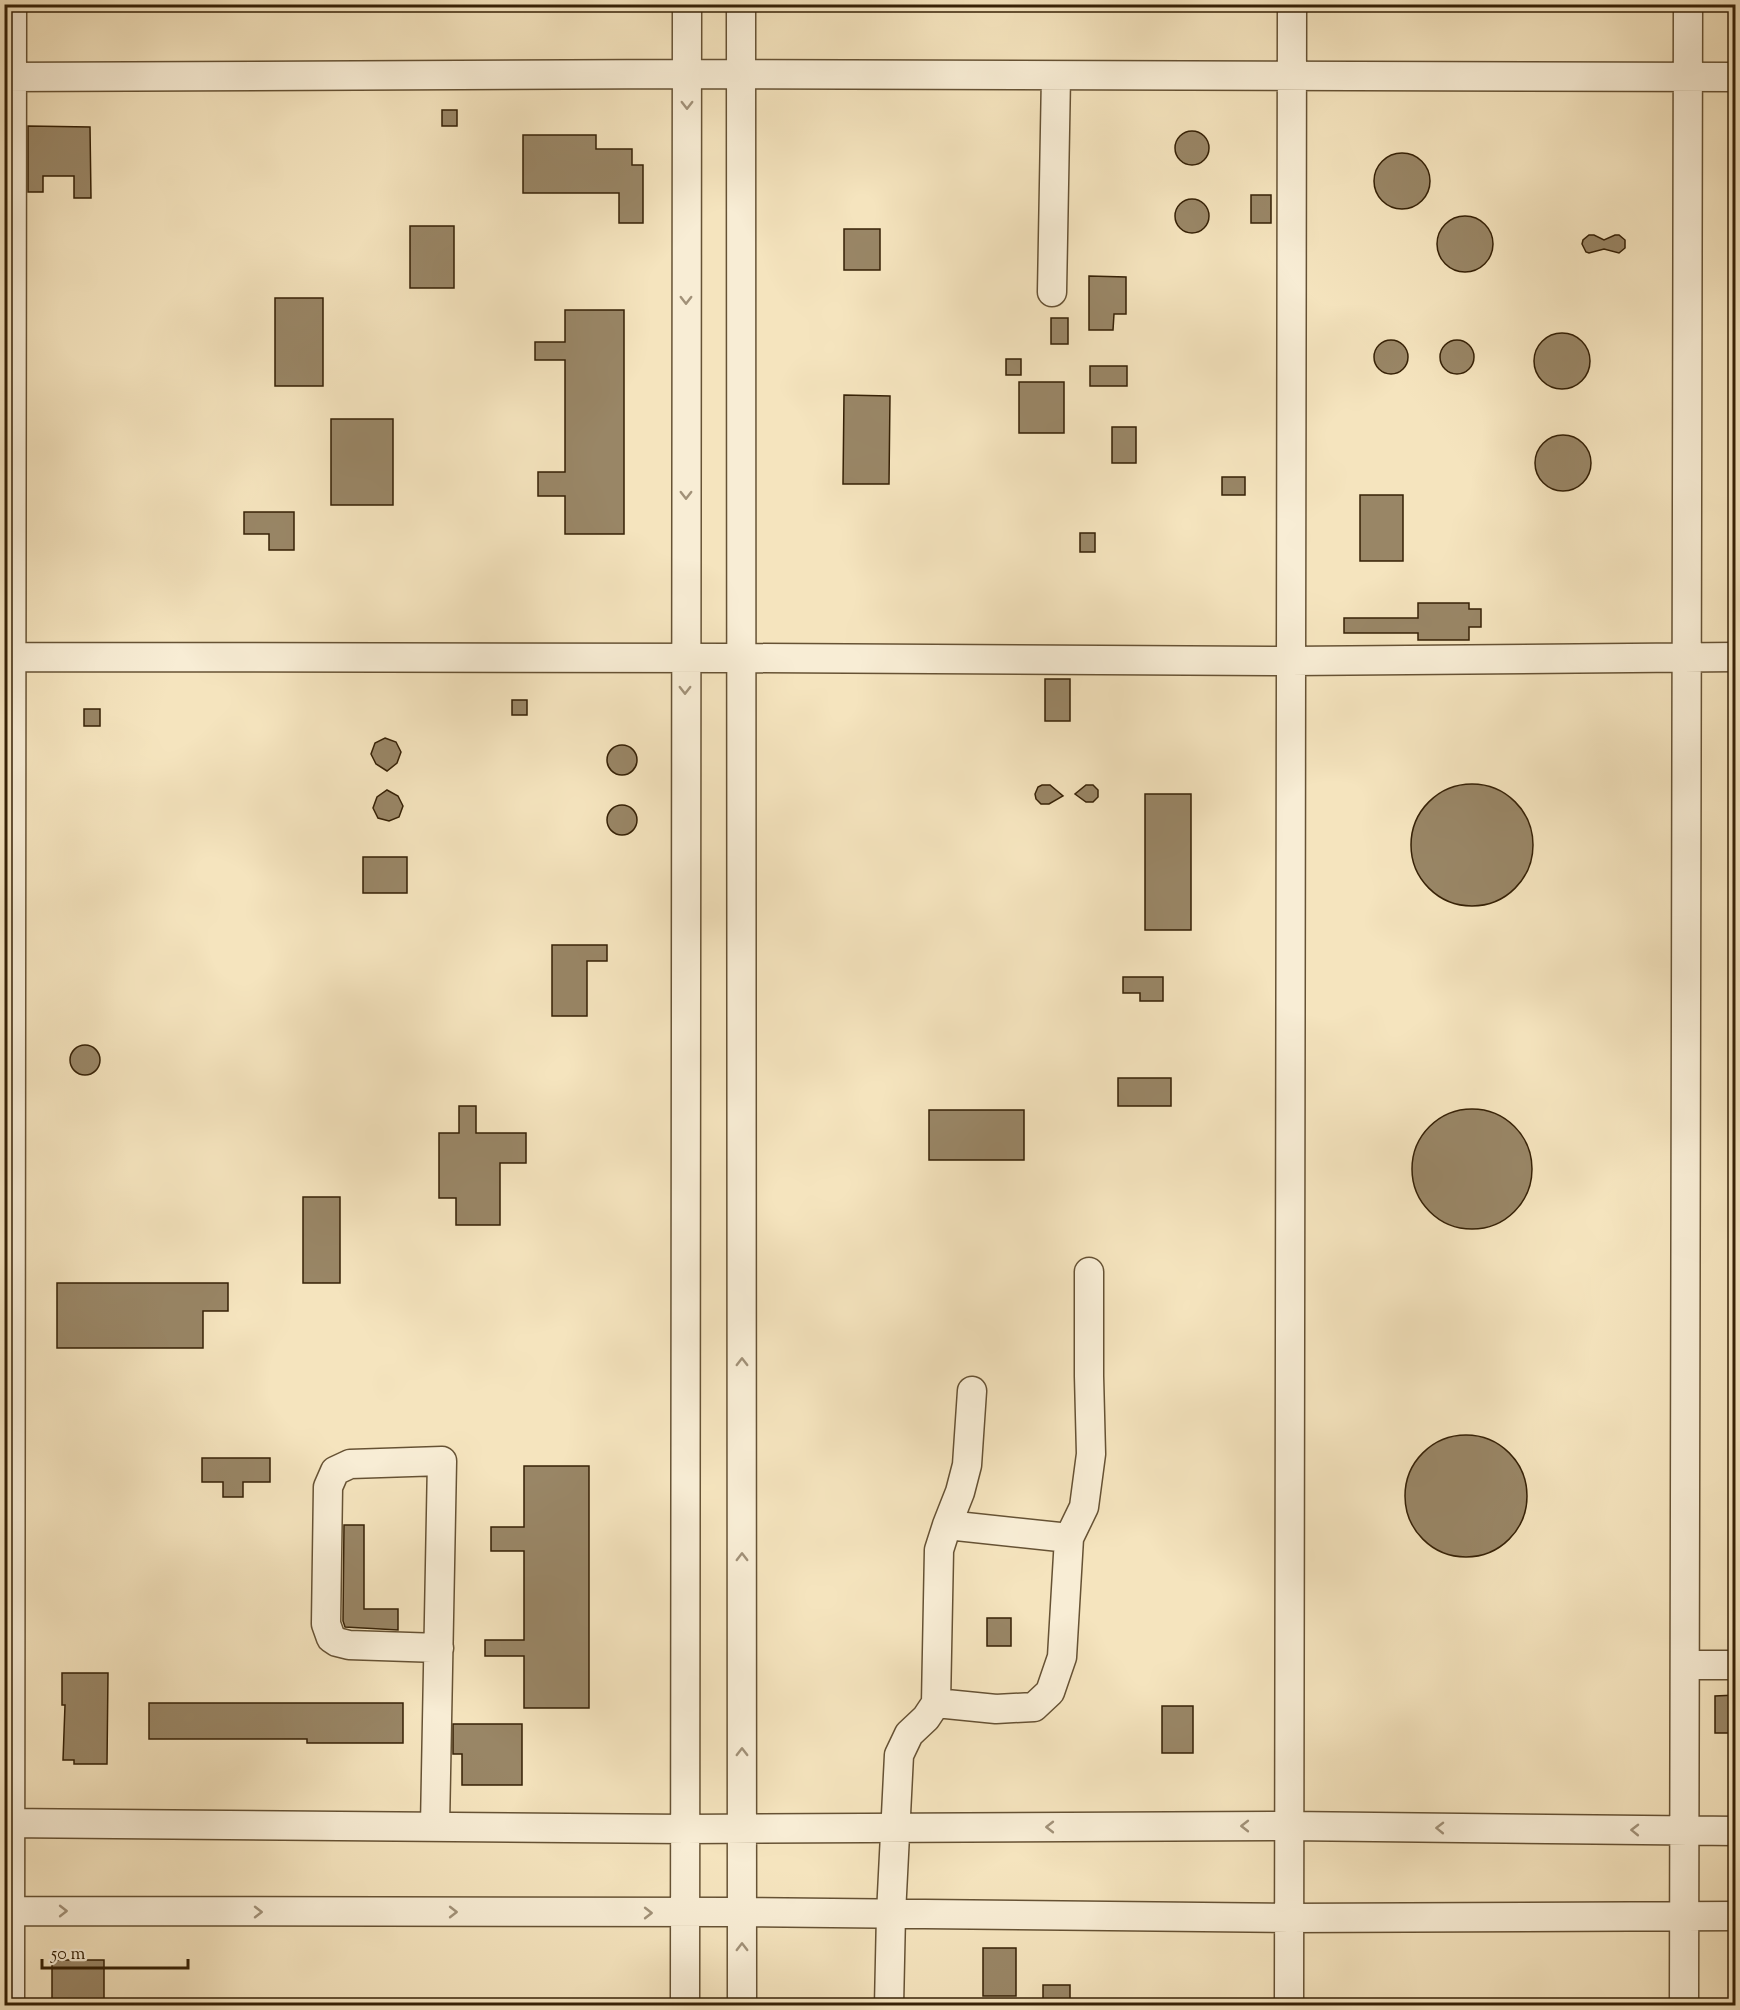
<svg xmlns="http://www.w3.org/2000/svg" width="1740" height="2010" font-family="'Sorts Mill Goudy',serif">
<rect width="100%" height="100%" fill="#f5e4be"/>
<filter id="stains"><feTurbulence type="fractalNoise" baseFrequency=".00333" numOctaves="4"/><feColorMatrix values="0 0 0 0 .2 0 0 0 0 .09 0 0 0 0 .02 0 0 0 .5 -.17"/></filter>
<radialGradient id="worn" r=".72"><stop offset=".6" stop-color="#630" stop-opacity="0"/><stop offset="1" stop-color="#630" stop-opacity=".3"/></radialGradient>
<!-- building -->
<path fill="#998666" stroke="#362106" stroke-width="1.5" d="M442,110H457V126H442Z
M28,126L90,127L91,198H74V176H43V192H28Z
M1175 148a17 17 0 1 1 34 0a17 17 0 1 1-34 0Z
M523,135H596V149H632V165H643V223H619V193H523Z
M1374 181a28 28 0 1 1 56 0a28 28 0 1 1-56 0Z
M1251,195H1271V223H1251Z
M1175 216a17 17 0 1 1 34 0a17 17 0 1 1-34 0Z
M1437 244a28 28 0 1 1 56 0a28 28 0 1 1-56 0Z
M410,226H454V288H410Z
M844,229H880V270H844Z
M1589,235H1594L1604,240L1615,235H1619L1625,240V248L1619,253L1604,249L1589,253L1586,252L1582,244L1583,240Z
M1089,276L1126,277V314H1114L1113,330H1089Z
M275,298H323V386H275Z
M565,310H624V534H565V496H538V472H565V360H535V342H565Z
M1051,318H1068V344H1051Z
M1534 361a28 28 0 1 1 56 0a28 28 0 1 1-56 0Z
M1374 357a17 17 0 1 1 34 0a17 17 0 1 1-34 0Z
M1440 357a17 17 0 1 1 34 0a17 17 0 1 1-34 0Z
M1006,359H1021V375H1006Z
M1090,366H1127V386H1090Z
M1019,382H1064V433H1019Z
M844,395L890,396L889,484H843Z
M331,419H393V505H331Z
M1112,427H1136V463H1112Z
M1535 463a28 28 0 1 1 56 0a28 28 0 1 1-56 0Z
M1222,477H1245V495H1222Z
M1360,495H1403V561H1360Z
M244,512H294V550H269V534H244Z
M1080,533H1095V552H1080Z
M1418,603H1469V609H1481V627H1469V640H1418V633H1344V618H1418Z
M1045,679H1070V721H1045Z
M512,700H527V715H512Z
M84,709H100V726H84Z
M385,738L396,742L401,752L397,763L387,771L376,764L371,754L375,743Z
M607 760a15 15 0 1 1 30 0a15 15 0 1 1-30 0Z
M1411 845a61 61 0 1 1 122 0a61 61 0 1 1-122 0Z
M1042,785H1050L1063,796L1049,804H1041L1036,799L1035,794L1038,787Z
M1086,785H1093L1098,790V797L1093,802H1086L1075,794Z
M387,790L398,796L403,806L399,817L389,821L378,818L373,808L377,797Z
M1145,794H1191V930H1145Z
M607 820a15 15 0 1 1 30 0a15 15 0 1 1-30 0Z
M363,857H407V893H363Z
M552,945H607V961H587V1016H552Z
M1123,977H1163V1001H1140V993H1123Z
M70 1060a15 15 0 1 1 30 0a15 15 0 1 1-30 0Z
M1118,1078H1171V1106H1118Z
M459,1106H476V1133H526V1163H500V1225H456V1198H439V1133H459Z
M1412 1169a60 60 0 1 1 120 0a60 60 0 1 1-120 0Z
M929,1110H1024V1160H929Z
M303,1197H340V1283H303Z
M57,1283H228V1311H203V1348H57Z
M1405 1496a61 61 0 1 1 122 0a61 61 0 1 1-122 0Z
M202,1458H270V1482H243V1497H223V1482H202Z
M524,1466H589V1708H524V1656H485V1640H524V1551H491V1527H524Z
M344,1525H364V1609H398V1630L345,1627L343,1621Z
M987,1618H1011V1646H987Z
M62,1673H108L107,1764H74V1760H63L65,1705H62Z
M1736,1695V1733H1715V1696Z
M149,1703H403V1743H307V1739H149Z
M1162,1706H1193V1753H1162Z
M453,1724H522V1785H462V1754H453Z
M983,1948H1016V1996H983Z
M52,1960H104V2006H52Z
M1043,1985H1070V2002H1043Z"/>
<g fill="none" stroke-linecap="round" stroke-linejoin="round">
<!-- minor casing -->
<g stroke="#665234" stroke-width="31">
<path id="minor" d="M741,4L742,2006
M4,77L687,74L1736,77
M1052,292L1056,76
M4,657L741,658L1291,661L1736,657
M947,1525L1069,1538
M1685,1665H1736
M936,1703L996,1709L1034,1707L1050,1692L1062,1657L1069,1538L1084,1507L1091,1454L1089,1376V1272
M4,1823L685,1829L1289,1826L1736,1831
M435,1826L442,1461L350,1464L335,1471L328,1487L326,1624L331,1638L337,1642L349,1645L439,1648
M4,1911L742,1912L1289,1918L1736,1916
M10,2006L12,4
M685,2006L687,4
M889,2006L891,1914L899,1755L909,1734L926,1718L936,1703L939,1550L947,1525L960,1492L967,1465L972,1391
M1289,2006L1292,4
M1684,2006L1688,4"/>
</g>
<!-- minor -->
<use href="#minor" stroke="#f8edd5" stroke-width="28"/>
</g>
<!-- one-way arrows -->
<defs><path id="oneway-chevron" d="M-2-3.5L2.5 0L-2 3.5" fill="none" stroke-width="1.6" stroke-linecap="round" stroke-linejoin="round" transform="scale(1.5)"/></defs>
<g stroke="#a19178">
<use href="#oneway-chevron" transform="translate(687 105) rotate(90)"/>
<use href="#oneway-chevron" transform="translate(686 300) rotate(90)"/>
<use href="#oneway-chevron" transform="translate(686 495) rotate(90)"/>
<use href="#oneway-chevron" transform="translate(685 690) rotate(90)"/>
<use href="#oneway-chevron" transform="translate(742 1362) rotate(-90)"/>
<use href="#oneway-chevron" transform="translate(742 1557) rotate(-90)"/>
<use href="#oneway-chevron" transform="translate(742 1752) rotate(-90)"/>
<use href="#oneway-chevron" transform="translate(1245 1826) rotate(180)"/>
<use href="#oneway-chevron" transform="translate(1050 1827) rotate(180)"/>
<use href="#oneway-chevron" transform="translate(1440 1828) rotate(-179)"/>
<use href="#oneway-chevron" transform="translate(1635 1830) rotate(-179)"/>
<use href="#oneway-chevron" transform="translate(63 1911)"/>
<use href="#oneway-chevron" transform="translate(258 1912)"/>
<use href="#oneway-chevron" transform="translate(453 1912)"/>
<use href="#oneway-chevron" transform="translate(648 1913)"/>
<use href="#oneway-chevron" transform="translate(742 1947) rotate(-90)"/>
</g>
<!-- margin -->
<rect width="1740" height="2010" fill="none" stroke="#f5e4be" stroke-width="24"/>
<rect x="6" y="6" width="1728" height="1998" fill="none" stroke="#362106" stroke-width="3"/>
<rect x="12" y="12" width="1716" height="1986" fill="none" stroke="#362106" stroke-width="1.5"/>
<!-- scale -->
<path d="M42 1959v9h146v-9" fill="none" stroke="#362106" stroke-width="3"/>
<text x="51" y="1959" font-size="18" fill="#362106" stroke="#f8edd5" stroke-width="4.5" paint-order="stroke">50 m</text>
<rect width="100%" height="100%" filter="url(#stains)"/>
<rect width="100%" height="100%" fill="url(#worn)"/>
</svg>
